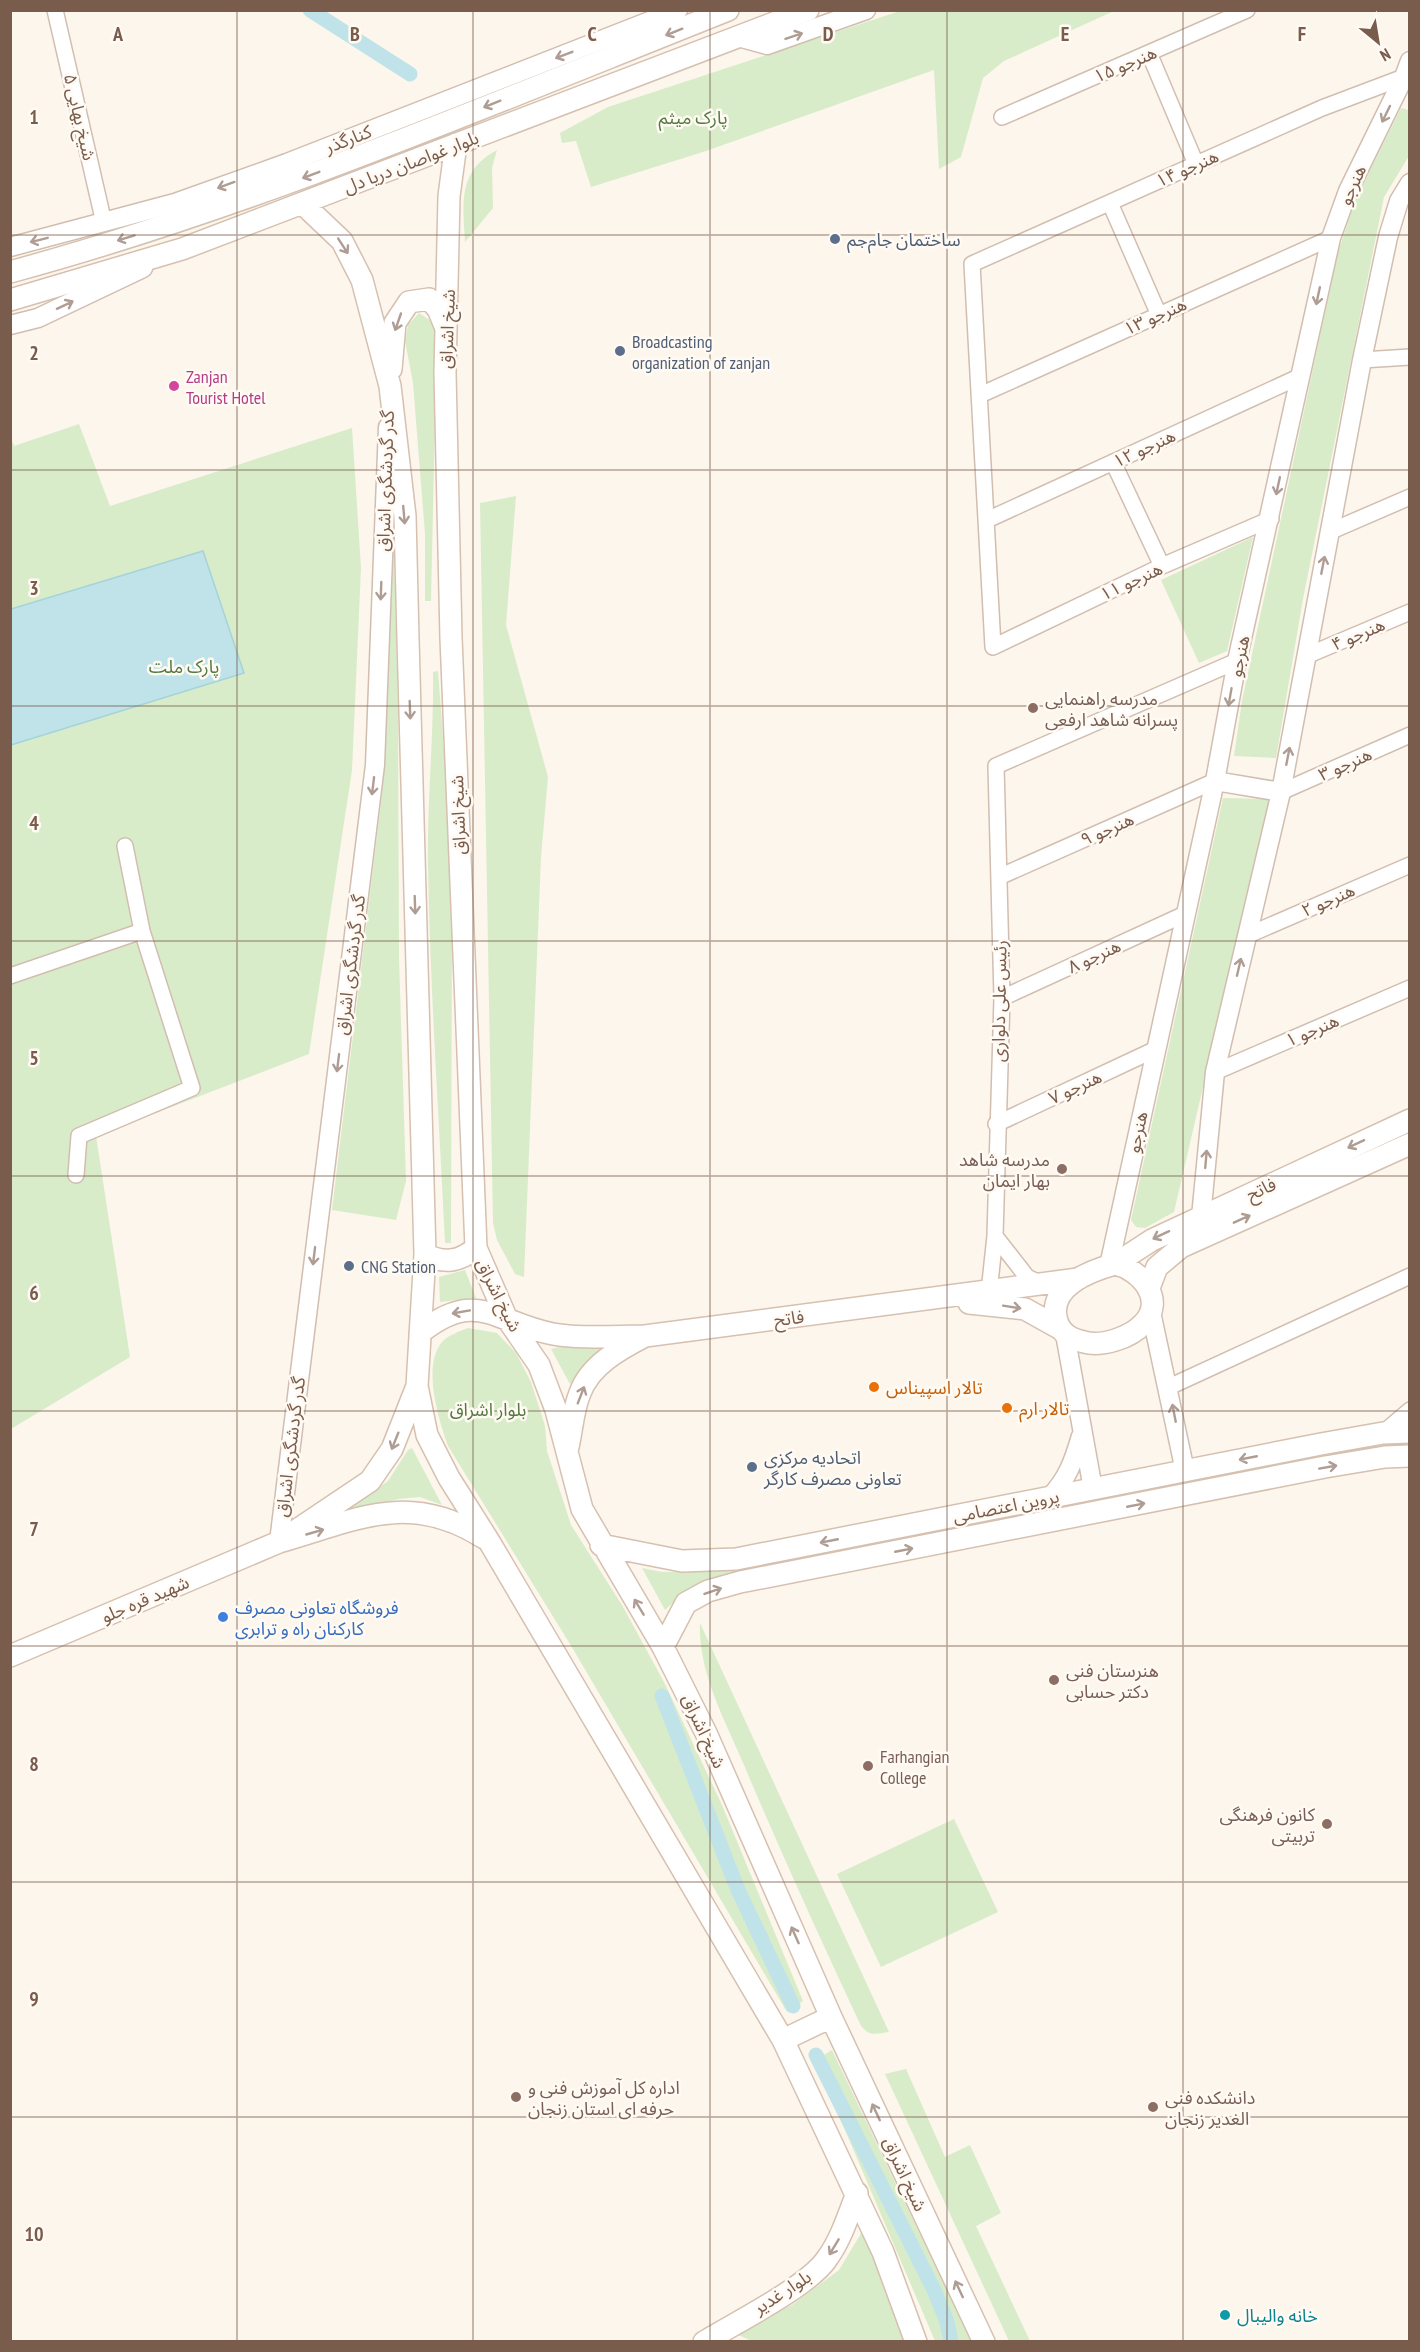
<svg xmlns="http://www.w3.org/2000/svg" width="1420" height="2352" font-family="'PT Sans Narrow','Noto Sans Arabic',sans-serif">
<rect width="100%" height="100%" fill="#fdf6ec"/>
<!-- green -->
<path fill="#d8ecc9" d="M900,11H1114L1004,61L983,78L961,157L939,169L934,70L706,151L591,187L576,141L562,143L560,133L608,107Z
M1401,108L1409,110V156L1384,197L1303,599L1276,758L1234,756L1242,701L1338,252L1357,196Z
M497,150L492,168L493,208L465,242C463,204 457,171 497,150Z
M419,313L437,325L431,601H425V534L413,383L405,341L408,325Z
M79,424L110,506L352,428L361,568L352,770L309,1054L96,1136L130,1357L11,1429V438L14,446Z
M392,467L398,713L399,958L406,1181L396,1220L332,1210L382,794Z
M516,496L506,625L548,777L541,857L524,1277L515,1274L497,1240L493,1223L480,503Z
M1253,537L1227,651L1199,663L1161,580Z
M438,671L450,828L452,924L451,1243H445C439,1116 430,990 428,863C427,799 434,736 433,672Z
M1223,798L1270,799L1174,1212L1145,1228L1136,1227L1131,1220Z
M465,1270L476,1298L440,1302L439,1277Z
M468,1328L497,1333L516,1353L531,1382L545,1426L547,1451L571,1525L622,1605L665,1684L722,1805L803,2001L787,2012L570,1644L448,1446C439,1421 421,1364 443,1341C449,1335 460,1331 468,1328Z
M621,1340L570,1384L551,1349L560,1347Z
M412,1448L442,1505L420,1497L398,1499L323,1520L325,1516L368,1495L388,1481L408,1450Z
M1060,1505L1061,1515L709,1580L689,1588L665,1610L642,1568L662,1572L720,1571Z
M700,1623L889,2032C876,2034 868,2037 860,2024C820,1938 781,1853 744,1765C725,1720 698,1672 700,1623Z
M954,1819L998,1912L881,1967L837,1874Z
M832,2050L971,2341H935L815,2060Z
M906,2069L945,2157L970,2145L1001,2213L976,2226L1030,2341H1009L885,2074Z
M866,2225L908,2341L754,2342L734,2333L792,2305L839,2270Z"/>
<!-- water -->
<path fill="#bfe3e8" stroke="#a5d3da" stroke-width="1.5" d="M203,551L244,673L11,745V609Z"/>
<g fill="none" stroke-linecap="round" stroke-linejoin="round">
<!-- canal -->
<path stroke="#bfe3e8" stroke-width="15" d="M310,10L410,74
M662,1696L738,1890L793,2006
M816,2055L934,2290L947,2322L951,2342"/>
<!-- minor casing -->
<g stroke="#d1beb0" stroke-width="18">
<path id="minor" d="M55,10L104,223
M1149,53L1196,164
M1002,117L1247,10
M1110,203L1159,315
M1362,360L1410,357
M980,395L1331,238
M1113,462L1162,566
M1271,519L1162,566L993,647L972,264L1322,108L1404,77
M987,520L1301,376
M1329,532L1410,497
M1306,656L1410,612
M1281,792L1410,735
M125,846L142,931
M999,877L1215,781
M1246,936L1410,865
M10,976L142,931L192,1088L79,1136L76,1175
M1002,998L1185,914
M1215,1072L1410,988
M996,1124L1154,1050
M995,1236L1027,1277L1041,1284
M989,1292L995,1236L1002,998L996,766L1237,661
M1169,1387L1410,1276
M1383,1433L1410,1410"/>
</g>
<!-- tertiary casing -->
<g stroke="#d1beb0" stroke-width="21">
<path id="tertiary" d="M738,37L767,45L866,10
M10,247L175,203L287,163L678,10
M10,325L38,318L143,268
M1215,781L1281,792
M1201,1217L1215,1072L1281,792L1362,360L1388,237L1399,201L1410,183
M1109,1266L1215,781L1237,661L1331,238L1348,191L1404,77L1410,61
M1151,1312L1185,1471
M1065,1334L1093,1489
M1050,1497C1068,1478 1074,1460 1081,1436
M279,1542L375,765L388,427"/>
</g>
<!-- secondary casing -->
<g stroke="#d6c0b0" stroke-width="24">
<path id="secondary" d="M456,144L449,196L445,373L451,638L476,1248L506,1317L539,1365L556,1410L582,1509L663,1647L706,1733L831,2017L984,2342
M303,204L342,241L362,280L390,386L405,516L408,639L425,1254L417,1386L427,1435L449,1478L490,1543L783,2040L883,2252L916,2342
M10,272C257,205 491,104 728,10
M10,300L182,249L808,10
M391,369L395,323L409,302L429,299L438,309L445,326
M425,1254C444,1264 459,1262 476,1248
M1115,1264L1152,1240L1410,1120
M1115,1264C1140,1269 1167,1300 1143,1324C1130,1338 1101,1347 1084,1342C1071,1339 1061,1334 1057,1321C1046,1287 1090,1271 1115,1264Z
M1149,1288L1157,1267L1181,1247L1410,1144
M969,1303L1025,1309L1061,1329
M420,1333C477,1287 495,1323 553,1334C578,1339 618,1336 645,1336C620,1349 590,1365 580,1393C573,1409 572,1430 568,1447
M645,1336L1078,1279
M417,1386L392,1449L370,1481L279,1542C356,1520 409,1490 484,1538
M601,1545L682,1561L736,1559L1321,1444L1383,1433L1410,1432
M663,1647L686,1603L708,1591L740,1582L1325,1467L1385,1457L1410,1456
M10,1656L279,1542
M783,2040L831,2017
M704,2342C735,2323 807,2287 826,2260C841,2240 848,2216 857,2193"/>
</g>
<!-- minor -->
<use href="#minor" stroke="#fff" stroke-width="15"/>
<!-- tertiary -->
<use href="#tertiary" stroke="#fff" stroke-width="18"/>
<!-- secondary -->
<use href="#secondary" stroke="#fff" stroke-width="21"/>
</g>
<!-- one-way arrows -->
<defs><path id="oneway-shaft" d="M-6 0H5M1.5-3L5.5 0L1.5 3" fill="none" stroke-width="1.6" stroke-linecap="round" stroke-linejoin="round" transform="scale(1.5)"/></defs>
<g stroke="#af9d94">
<use href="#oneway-shaft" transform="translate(674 32) rotate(158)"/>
<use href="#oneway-shaft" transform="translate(794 36) rotate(-19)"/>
<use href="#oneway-shaft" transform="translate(564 55) rotate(159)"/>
<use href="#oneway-shaft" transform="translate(492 104) rotate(158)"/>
<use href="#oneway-shaft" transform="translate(1386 114) rotate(116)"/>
<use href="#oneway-shaft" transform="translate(311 175) rotate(159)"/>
<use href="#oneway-shaft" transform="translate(226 185) rotate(160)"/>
<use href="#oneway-shaft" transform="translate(126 238) rotate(163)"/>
<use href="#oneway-shaft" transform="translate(39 240) rotate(166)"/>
<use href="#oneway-shaft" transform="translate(343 246) rotate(57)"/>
<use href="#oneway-shaft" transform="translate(1318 296) rotate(102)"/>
<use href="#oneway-shaft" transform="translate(65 305) rotate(-25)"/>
<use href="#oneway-shaft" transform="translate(398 322) rotate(109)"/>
<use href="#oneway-shaft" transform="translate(1278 486) rotate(102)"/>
<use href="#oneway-shaft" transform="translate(404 515) rotate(85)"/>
<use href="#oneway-shaft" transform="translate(1323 565) rotate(-79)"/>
<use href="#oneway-shaft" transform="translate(381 591) rotate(92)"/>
<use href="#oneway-shaft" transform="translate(1230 697) rotate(100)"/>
<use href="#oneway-shaft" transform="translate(410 710) rotate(88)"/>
<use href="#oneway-shaft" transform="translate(1288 756) rotate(-79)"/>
<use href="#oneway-shaft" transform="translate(373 786) rotate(97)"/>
<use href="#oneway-shaft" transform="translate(415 905) rotate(88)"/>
<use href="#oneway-shaft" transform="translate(1239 967) rotate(-77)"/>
<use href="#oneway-shaft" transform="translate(338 1063) rotate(97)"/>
<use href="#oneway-shaft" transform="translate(1356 1144) rotate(155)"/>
<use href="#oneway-shaft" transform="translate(1206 1159) rotate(-85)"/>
<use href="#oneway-shaft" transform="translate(1242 1219) rotate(-24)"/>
<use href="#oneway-shaft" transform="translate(1161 1235) rotate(155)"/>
<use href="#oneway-shaft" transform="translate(314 1256) rotate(97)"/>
<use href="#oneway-shaft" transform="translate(1012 1307) rotate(9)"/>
<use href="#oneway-shaft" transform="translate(461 1312) rotate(170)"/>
<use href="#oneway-shaft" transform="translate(581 1395) rotate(-69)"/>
<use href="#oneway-shaft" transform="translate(1174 1413) rotate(-101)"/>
<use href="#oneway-shaft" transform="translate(395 1441) rotate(112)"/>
<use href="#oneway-shaft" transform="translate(1248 1458) rotate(169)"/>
<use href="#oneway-shaft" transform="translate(1328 1467) rotate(-10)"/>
<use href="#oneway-shaft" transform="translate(1136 1505) rotate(-11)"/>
<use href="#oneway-shaft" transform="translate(315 1532) rotate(-16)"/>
<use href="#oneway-shaft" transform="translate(829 1541) rotate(169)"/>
<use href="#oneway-shaft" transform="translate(904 1550) rotate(-11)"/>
<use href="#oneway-shaft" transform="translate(713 1591) rotate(-19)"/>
<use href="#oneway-shaft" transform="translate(639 1607) rotate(-121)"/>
<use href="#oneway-shaft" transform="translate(795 1935) rotate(-114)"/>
<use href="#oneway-shaft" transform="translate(876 2112) rotate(-115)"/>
<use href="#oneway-shaft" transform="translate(834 2247) rotate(121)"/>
<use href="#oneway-shaft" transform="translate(959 2289) rotate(-115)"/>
</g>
<!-- grid -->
<path fill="none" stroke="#7a5c4d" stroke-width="1.5" stroke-opacity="0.55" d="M237,10V2342M473,10V2342M710,10V2342M947,10V2342M1183,10V2342M10,235H1410M10,470H1410M10,706H1410M10,941H1410M10,1176H1410M10,1411H1410M10,1646H1410M10,1882H1410M10,2117H1410"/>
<!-- markers -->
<g fill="#5c6f8a" stroke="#fffaf3" stroke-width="2">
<circle cx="835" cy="239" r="6"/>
<circle cx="620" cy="351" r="6"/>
<circle cx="349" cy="1266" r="6"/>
<circle cx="752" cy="1467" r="6"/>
</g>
<circle fill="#d1479c" stroke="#fffaf3" stroke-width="2" cx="174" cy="386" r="6"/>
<g fill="#8d6e63" stroke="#fffaf3" stroke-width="2">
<circle cx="1033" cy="708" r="6"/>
<circle cx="1062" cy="1169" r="6"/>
<circle cx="1054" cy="1680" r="6"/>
<circle cx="868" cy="1766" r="6"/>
<circle cx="1327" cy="1824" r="6"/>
<circle cx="516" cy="2097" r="6"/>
<circle cx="1153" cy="2107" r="6"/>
</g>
<g fill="#e8710a" stroke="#fffaf3" stroke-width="2">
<circle cx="874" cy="1387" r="6"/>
<circle cx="1007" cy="1408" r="6"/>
</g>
<circle fill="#3f7fe0" stroke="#fffaf3" stroke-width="2" cx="223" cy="1617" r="6"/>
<circle fill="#0f9aa8" stroke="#fffaf3" stroke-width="2" cx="1225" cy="2315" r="6"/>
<g text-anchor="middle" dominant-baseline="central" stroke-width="5" stroke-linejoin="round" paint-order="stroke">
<!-- street labels -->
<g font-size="18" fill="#7a5c4d" stroke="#fffaf3">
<text transform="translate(1125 64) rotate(-23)">هنرجو ۱۵</text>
<text transform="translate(80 117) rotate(77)">شیخ بهایی ۵</text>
<text transform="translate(348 139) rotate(-21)">کنارگذر</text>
<text transform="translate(411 162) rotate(-21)">بلوار غواصان دریا دل</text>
<text transform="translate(1187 168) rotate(-24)">هنرجو ۱۴</text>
<text transform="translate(1352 185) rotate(-66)">هنرجو</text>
<text transform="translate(1155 316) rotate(-24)">هنرجو ۱۳</text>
<text transform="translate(447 329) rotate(-88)">شیخ اشراق</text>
<text transform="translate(1144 448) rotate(-25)">هنرجو ۱۲</text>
<text transform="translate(385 481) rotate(-88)">گدر گردشگری اشراق</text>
<text transform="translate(1131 581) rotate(-25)">هنرجو ۱۱</text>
<text transform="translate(1358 634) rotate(-23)">هنرجو ۴</text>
<text transform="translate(1239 656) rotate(-78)">هنرجو</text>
<text transform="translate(1345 764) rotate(-24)">هنرجو ۳</text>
<text transform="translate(458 815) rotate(-92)">شیخ اشراق</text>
<text transform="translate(1107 829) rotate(-24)">هنرجو ۹</text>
<text transform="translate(1328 900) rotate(-24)">هنرجو ۲</text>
<text transform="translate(1094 956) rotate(-25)">هنرجو ۸</text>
<text transform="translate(350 965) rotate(-83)">گدر گردشگری اشراق</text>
<text transform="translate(999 1001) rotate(-89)">رئیس علی دلواری</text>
<text transform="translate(1312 1030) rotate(-23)">هنرجو ۱</text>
<text transform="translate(1075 1087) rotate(-25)">هنرجو ۷</text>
<text transform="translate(1137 1132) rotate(-78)">هنرجو</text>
<text transform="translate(1261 1189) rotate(-25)">فاتح</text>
<text transform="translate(499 1295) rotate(63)">شیخ اشراق</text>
<text transform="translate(789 1318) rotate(-7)">فاتح</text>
<text transform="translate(290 1447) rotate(-83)">گدر گردشگری اشراق</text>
<text transform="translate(1006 1506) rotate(-11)">پروین اعتصامی</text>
<text transform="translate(145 1599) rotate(-23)">شهید قره جلو</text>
<text transform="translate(704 1731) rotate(65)">شیخ اشراق</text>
<text transform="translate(905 2174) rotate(65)">شیخ اشراق</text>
<text transform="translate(782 2292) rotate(-33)">بلوار غدیر</text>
</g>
<!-- park labels -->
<g font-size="18" fill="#537a41" stroke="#fffaf3">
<text x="693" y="117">پارک میثم</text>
<text x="184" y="666">پارک ملت</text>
<text x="488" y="1409">بلوار اشراق</text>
</g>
<!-- service labels -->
<g font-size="18" fill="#4e5e75" stroke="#fffaf3" text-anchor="start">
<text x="847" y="239">ساختمان جام‌جم</text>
<text x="632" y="341">Broadcasting<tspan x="632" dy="21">organization of zanjan</tspan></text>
<text x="361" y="1266">CNG Station</text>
<text x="764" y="1457">اتحادیه مرکزی<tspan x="764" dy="21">تعاونی مصرف کارگر</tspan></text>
</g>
<!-- hotel labels -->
<g font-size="18" fill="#b23c85" stroke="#fffaf3" text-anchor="start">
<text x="186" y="376">Zanjan<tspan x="186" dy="21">Tourist Hotel</tspan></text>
</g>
<!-- education labels -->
<g font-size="18" fill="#785e54" stroke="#fffaf3" text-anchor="start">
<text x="1045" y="698">مدرسه راهنمایی<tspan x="1045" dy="21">پسرانه شاهد ارفعی</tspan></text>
<text x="1050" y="1159" text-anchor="end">مدرسه شاهد<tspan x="1050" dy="21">بهار ایمان</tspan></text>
<text x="1066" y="1670">هنرستان فنی<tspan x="1066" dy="21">دکتر حسابی</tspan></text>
<text x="880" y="1756">Farhangian<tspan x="880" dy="21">College</tspan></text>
<text x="1315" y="1814" text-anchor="end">کانون فرهنگی<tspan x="1315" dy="21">تربیتی</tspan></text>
<text x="528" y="2087">اداره کل آموزش فنی و<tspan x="528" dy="21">حرفه ای استان زنجان</tspan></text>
<text x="1165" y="2097">دانشکده فنی<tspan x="1165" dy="21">الغدیر زنجان</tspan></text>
</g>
<!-- food labels -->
<g font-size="18" fill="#c56008" stroke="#fffaf3" text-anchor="start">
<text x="886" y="1387">تالار اسپیناس</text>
<text x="1019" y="1408">تالار ارم</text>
</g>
<!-- shop labels -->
<g font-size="18" fill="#366cbe" stroke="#fffaf3" text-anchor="start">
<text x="235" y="1607">فروشگاه تعاونی مصرف<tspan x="235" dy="21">کارکنان راه و ترابری</tspan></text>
</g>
<!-- culture labels -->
<g font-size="18" fill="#0d838f" stroke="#fffaf3" text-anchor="start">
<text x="1237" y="2315">خانه والیبال</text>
</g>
</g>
<g font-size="20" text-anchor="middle" font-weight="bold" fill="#7a5c4d" stroke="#fffaf3" stroke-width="5" stroke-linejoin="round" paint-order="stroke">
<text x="118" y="41">A</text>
<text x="355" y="41">B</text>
<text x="592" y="41">C</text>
<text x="828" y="41">D</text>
<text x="1065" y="41">E</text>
<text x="1302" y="41">F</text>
<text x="34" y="124">1</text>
<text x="34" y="360">2</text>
<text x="34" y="595">3</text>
<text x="34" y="830">4</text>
<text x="34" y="1065">5</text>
<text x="34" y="1300">6</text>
<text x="34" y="1536">7</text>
<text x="34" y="1771">8</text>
<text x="34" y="2006">9</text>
<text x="34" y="2241">10</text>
</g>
<!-- border -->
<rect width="1420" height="2352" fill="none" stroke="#7a5c4d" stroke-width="24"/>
<!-- north arrow -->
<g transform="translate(1378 42) rotate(150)" stroke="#fffaf3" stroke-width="4.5" paint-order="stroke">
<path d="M0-4.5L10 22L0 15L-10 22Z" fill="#7a5c4d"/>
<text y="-9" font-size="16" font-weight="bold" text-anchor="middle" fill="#7a5c4d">N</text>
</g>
</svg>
